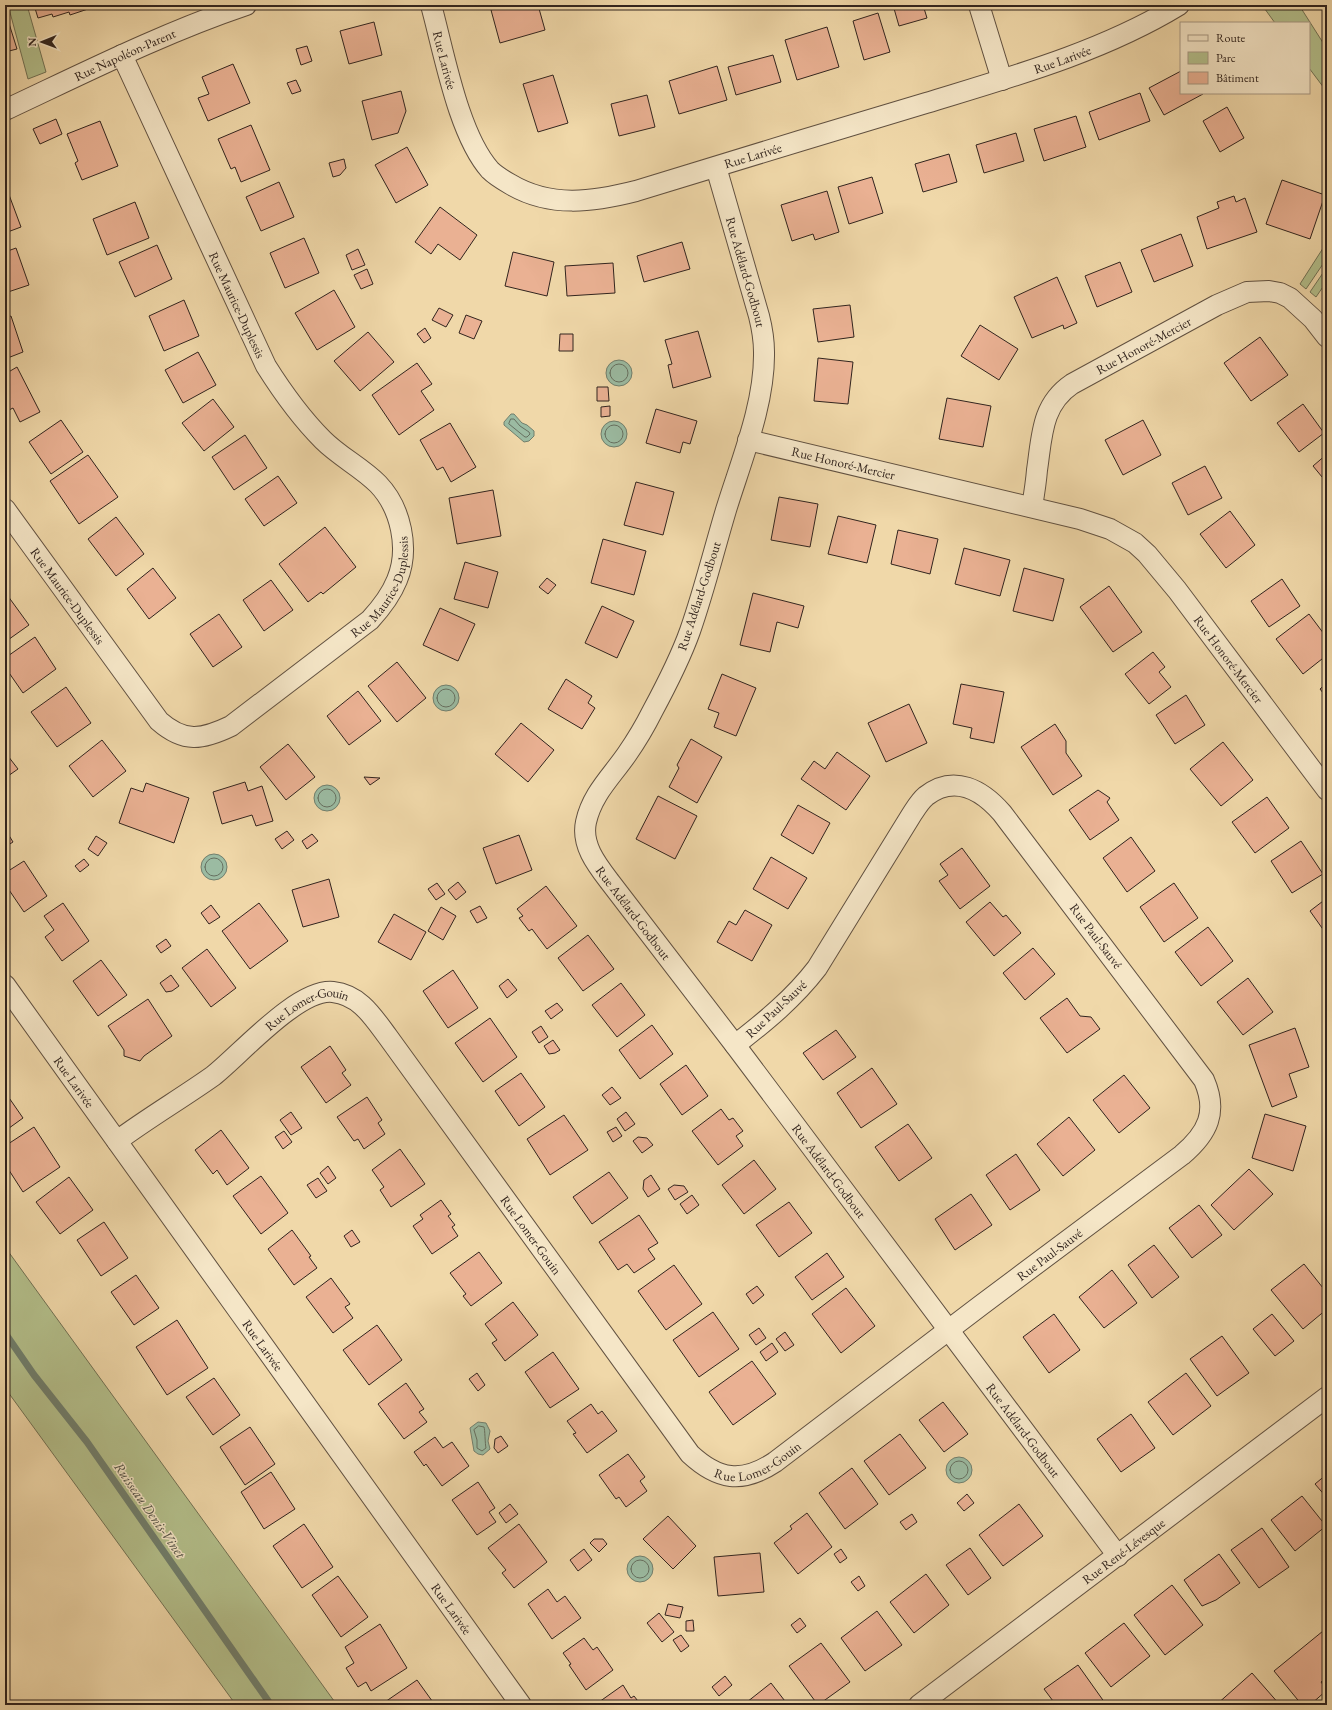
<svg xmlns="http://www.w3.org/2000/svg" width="1332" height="1710" font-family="'EB Garamond',serif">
<rect width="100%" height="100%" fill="#f0d8a9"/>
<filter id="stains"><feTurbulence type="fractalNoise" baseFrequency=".005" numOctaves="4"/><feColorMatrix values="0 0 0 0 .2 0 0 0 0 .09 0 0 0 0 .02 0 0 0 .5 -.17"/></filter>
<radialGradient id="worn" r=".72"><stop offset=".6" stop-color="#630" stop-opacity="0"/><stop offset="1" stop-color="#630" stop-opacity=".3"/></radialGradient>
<!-- green -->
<path fill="#b4c08c" stroke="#727255" d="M8,5H27L46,72L28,79Z
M1262,5H1299L1327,49V92L1309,68V23H1275Z
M1327,242V258L1306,289L1300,284Z
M1327,267V281L1316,297L1310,292Z
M5,1247L337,1705H236L5,1388Z"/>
<!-- water -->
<path fill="#9bbba2" stroke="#717f6d" d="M606 373a13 13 0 1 1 26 0a13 13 0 1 1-26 0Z
M511,414H514L522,423L527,425L534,431V436L529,441L524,442L504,425V422Z
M601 434a13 13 0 1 1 26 0a13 13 0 1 1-26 0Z
M433 698a13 13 0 1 1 26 0a13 13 0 1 1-26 0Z
M314 798a13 13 0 1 1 26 0a13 13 0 1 1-26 0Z
M201 867a13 13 0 1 1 26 0a13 13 0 1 1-26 0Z
M478,1422L486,1423L490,1431L488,1441L490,1449L483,1455L478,1454L474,1451L470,1428Z
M946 1470a13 13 0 1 1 26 0a13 13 0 1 1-26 0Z
M627 1569a13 13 0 1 1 26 0a13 13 0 1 1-26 0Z"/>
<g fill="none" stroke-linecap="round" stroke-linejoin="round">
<!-- shore -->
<path stroke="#667060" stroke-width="1" d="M610 373a9 9 0 1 1 18 0a9 9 0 1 1-18 0Z
M511,419H514L520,426L529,432L530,434L527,437H525L509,424Z
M605 434a9 9 0 1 1 18 0a9 9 0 1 1-18 0Z
M437 698a9 9 0 1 1 18 0a9 9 0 1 1-18 0Z
M318 798a9 9 0 1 1 18 0a9 9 0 1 1-18 0Z
M205 867a9 9 0 1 1 18 0a9 9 0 1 1-18 0Z
M479,1426L484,1427C485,1429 485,1444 486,1448L482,1451L477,1448V1440L474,1430Z
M950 1470a9 9 0 1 1 18 0a9 9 0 1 1-18 0Z
M631 1569a9 9 0 1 1 18 0a9 9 0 1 1-18 0Z"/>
<!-- stream -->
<path stroke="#717f6d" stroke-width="7" d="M5,1333L34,1375L87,1442L271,1705"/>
</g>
<!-- building -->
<path fill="#eab193" stroke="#31241e" d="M34,5H87L88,9L70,15L69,12L53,17L52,14L38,18Z
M510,5H538L545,30L500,43L491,10Z
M893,5H923L927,18L899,26Z
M878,13L890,52L864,60L853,21Z
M7,17L17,49L5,52V18Z
M374,22L382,55L349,64L340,31Z
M827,27L839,67L797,80L785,40Z
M307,46L312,61L301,65L296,49Z
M773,55L781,82L736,95L728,67Z
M233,64L250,103L208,121L198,98L209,94L202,77Z
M717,66L727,100L679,114L669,81Z
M1181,71V93H1202L1203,94L1164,115L1149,88Z
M553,75L568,123L538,132L523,84Z
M296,80L301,91L292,94L287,83Z
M401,91L406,111L398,133L372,140L362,101Z
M1140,93L1150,121L1099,140L1089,112Z
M647,95L655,127L619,136L611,104Z
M1227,107L1244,138L1220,152L1203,121Z
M1076,116L1086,147L1044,161L1034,129Z
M56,119L62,134L40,144L33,129Z
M100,121L118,166L82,180L75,163L78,161L67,134Z
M251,125L270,170L241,182L235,167L231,169L218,139Z
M1016,133L1024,161L984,173L976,145Z
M407,147L428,185L396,203L375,165Z
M949,154L957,182L923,192L915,164Z
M344,159L346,168L340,175L333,177L329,163Z
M872,177L883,213L849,224L838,187Z
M1282,180L1325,195L1310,239L1266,224Z
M279,182L294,217L261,231L246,197Z
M5,184L21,227L5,233Z
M827,191L839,232L815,240L813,234L792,241L781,205Z
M1234,196L1236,202L1245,198L1257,232L1207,249L1197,217L1219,208L1217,202Z
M135,202L149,238L107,255L93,219Z
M440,207L477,235L460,260L438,244L431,254L415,242Z
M1181,234L1193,266L1154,282L1141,250Z
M304,238L319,273L285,288L270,253Z
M682,242L690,269L644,282L637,256Z
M157,245L172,279L135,297L119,262Z
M16,248L29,285L5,293V252Z
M358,249L365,265L352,270L346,255Z
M513,252L554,262L547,296L505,286Z
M1120,262L1132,292L1097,307L1085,276Z
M613,263L615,293L567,296L565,266Z
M367,269L373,284L361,289L354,275Z
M1057,277L1077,323L1064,329L1063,325L1032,338L1014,297Z
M334,290L355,327L317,350L295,313Z
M184,300L199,336L164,351L149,316Z
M850,305L854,337L818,342L813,309Z
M439,308L453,315L446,327L432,320Z
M466,315L482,321L474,339L459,333Z
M11,316L23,352L5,359V318Z
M980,325L1018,349L999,380L961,356Z
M425,328L431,338L424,343L417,334Z
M698,331L711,377L673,388L668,365L672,364L665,340Z
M368,332L394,362L360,391L334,361Z
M560,334H573V351H559Z
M1260,337L1288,375L1251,401L1224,363Z
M198,352L216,385L183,403L165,370Z
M818,358L853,362L848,404L814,401Z
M417,363L432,384L421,391L434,410L399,435L372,395Z
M17,367L40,412L20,422L13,408L5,412V374Z
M597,387H608L609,401H597Z
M947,398L991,406L983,447L939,439Z
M213,399L234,427L204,451L182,423Z
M1303,404L1324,433L1299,452L1277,423Z
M610,406V416L601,417V407Z
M656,409L697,421L690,444L683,442L680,453L646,443Z
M61,420L83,452L51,474L29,442Z
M1143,420L1161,455L1123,475L1105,440Z
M450,423L476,467L451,482L443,467L437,470L420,440Z
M245,435L267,468L234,490L212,457Z
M1327,454V483L1313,466Z
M88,455L118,497L79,524L50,481Z
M1205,466L1222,498L1188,515L1172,483Z
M278,476L297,503L264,526L245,499Z
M636,482L674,492L663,535L624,525Z
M493,490L501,536L457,544L449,498Z
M779,497L818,504L810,547L771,540Z
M1230,511L1255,545L1226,568L1200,534Z
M838,516L876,525L867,563L828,554Z
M116,517L144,554L116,576L88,539Z
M325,527L356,567L323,594L321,592L308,602L279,564Z
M898,530L938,539L930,574L891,564Z
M603,539L646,551L634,595L591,583Z
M964,548L1010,560L1000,596L955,584Z
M465,562L498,572L488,608L454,599Z
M153,568L176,598L149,619L127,589Z
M1024,568L1064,579L1053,621L1013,611Z
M547,578L556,585L548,594L539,587Z
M1282,579L1300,606L1269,627L1251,601Z
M271,580L293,610L264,631L243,600Z
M1109,586L1142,632L1113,652L1080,607Z
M5,592L29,625L5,642Z
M753,593L804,606L798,628L777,622L770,652L740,645Z
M602,606L634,621L617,658L585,643Z
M440,608L475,624L458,661L423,645Z
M219,614L242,647L213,667L190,634Z
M1309,614L1327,638V655L1303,674L1276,639Z
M35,637L56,669L23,693L5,667V658Z
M1153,652L1165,667L1159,672L1171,687L1149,704L1125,674Z
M397,662L426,698L397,722L368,686Z
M722,674L756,688L736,736L714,727L719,713L708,709Z
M566,679L592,696L588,703L595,708L582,729L548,709Z
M1327,683V698L1320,689Z
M961,684L1004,692L994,743L970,738L972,728L953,724Z
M66,687L91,723L57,747L31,712Z
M358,691L381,721L349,745L327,716Z
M1186,695L1205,725L1175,744L1156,715Z
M909,704L927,743L886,762L868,723Z
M521,723L554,750L528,782L495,754Z
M1055,724L1066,741V753L1082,776L1053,795L1021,747Z
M691,739L722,757L697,803L669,787L679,768L677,765Z
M102,740L126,771L93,797L69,766Z
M1223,742L1253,780L1221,806L1190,769Z
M288,744L315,777L286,800L260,767Z
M837,752L870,776L846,810L801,779L814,761L825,769Z
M8,756L18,769L8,776L5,772V759Z
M364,777L380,778L370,785Z
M245,782L248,791L262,786L273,821L256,826L252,815L222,824L213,792Z
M146,783L189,798L174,843L119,823L131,788L143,792Z
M1098,790L1110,798L1107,802L1119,820L1090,840L1069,810Z
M658,796L697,816L675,859L636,839Z
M1267,797L1289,828L1255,853L1232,822Z
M798,805L830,823L813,854L781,835Z
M5,829L13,842L5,847Z
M287,831L294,840L282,849L275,839Z
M312,834L318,841L307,849L302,841Z
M519,835L532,870L496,884L483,848Z
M96,836L107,843L98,856L88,849Z
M1131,837L1155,871L1127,892L1103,858Z
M1301,841L1323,874L1292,893L1271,861Z
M962,848L990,886L960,909L939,881L948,875L940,864Z
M771,857L807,878L788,909L753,889Z
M84,859L89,865L80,872L75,866Z
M24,861L47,896L24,912L5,884V873Z
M329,879L339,917L303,927L292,890Z
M458,882L466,892L456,900L448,890Z
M437,883L445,894L436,900L428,889Z
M1174,883L1198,918L1164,942L1140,907Z
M546,886L577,926L547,949L532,929L529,931L519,918L523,916L517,909Z
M1327,898V935L1310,911Z
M990,902L1003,917L1006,915L1021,933L994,956L966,922Z
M63,903L89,941L62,961L45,937L54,930L44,916Z
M259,903L288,941L250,969L222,931Z
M211,905L220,917L209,924L201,913Z
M480,906L487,918L477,923L470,911Z
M441,907L456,916L443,940L428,931Z
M745,910L772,925L752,961L717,942L729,921L736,925Z
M394,914L426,932L411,960L378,942Z
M1208,927L1233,961L1201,986L1175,952Z
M588,935L614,969L583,991L558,958Z
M166,939L171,946L161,953L156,946Z
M1033,948L1055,974L1025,1000L1003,973Z
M207,949L236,988L211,1007L182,968Z
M101,960L127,995L98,1016L73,981Z
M453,970L478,1008L448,1028L423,991Z
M171,975L179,986L172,991L166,992L160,983Z
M1248,978L1273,1012L1243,1035L1217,1002Z
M508,979L517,990L507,998L499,986Z
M621,983L645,1015L617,1037L592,1005Z
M1067,998L1080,1016L1091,1017L1100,1029L1067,1053L1040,1018Z
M148,999L172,1036L144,1056L140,1061L124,1056V1050L108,1026Z
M557,1003L563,1010L551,1019L545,1011Z
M490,1018L517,1057L483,1082L455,1043Z
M652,1025L673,1054L640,1079L619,1050Z
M541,1026L548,1037L539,1043L532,1032Z
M1295,1028L1309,1067L1289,1074L1297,1097L1272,1107L1249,1045Z
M836,1030L856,1057L823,1080L803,1053Z
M553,1040L560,1050L555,1053L549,1054L544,1046Z
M330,1046L346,1070L342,1073L351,1085L326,1103L301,1067Z
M686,1065L708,1096L682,1115L660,1084Z
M872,1068L897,1104L861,1128L837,1093Z
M521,1073L545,1107L519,1126L495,1091Z
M1124,1075L1150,1108L1119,1133L1093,1100Z
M612,1087L621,1098L610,1105L602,1095Z
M5,1092L23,1118L5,1131Z
M367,1097L382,1120L378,1123L385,1134L364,1149L358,1139L354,1141L337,1117Z
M721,1109L729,1120L733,1118L743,1131L736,1136L743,1146L718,1165L692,1131Z
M291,1112L302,1128L291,1135L280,1120Z
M626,1112L635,1124L625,1131L617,1119Z
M1265,1114L1306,1126L1293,1171L1252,1158Z
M564,1115L588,1150L550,1175L527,1139Z
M1069,1117L1095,1150L1063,1176L1037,1144Z
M908,1124L932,1158L899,1181L875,1147Z
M34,1127L60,1167L23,1192L5,1164V1146Z
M616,1127L622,1136L613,1142L607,1132Z
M221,1130L249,1168L227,1185L217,1170L213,1174L195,1150Z
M284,1131L292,1142L283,1149L275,1137Z
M638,1137L647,1138L653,1145L642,1153L633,1141Z
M400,1149L425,1184L391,1207L380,1190L384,1187L372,1170Z
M1016,1154L1040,1190L1010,1210L986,1175Z
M754,1160L776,1189L744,1214L722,1185Z
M328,1166L336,1178L328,1184L320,1173Z
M1249,1169L1273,1194L1234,1230L1211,1205Z
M609,1172L628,1198L592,1224L573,1197Z
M651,1175L660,1189L648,1197L643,1189L644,1180Z
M261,1176L288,1213L261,1234L233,1196Z
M69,1177L93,1210L60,1234L36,1202Z
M318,1178L327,1191L316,1198L307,1185Z
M674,1185L684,1186L688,1192L675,1200L668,1189Z
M971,1194L992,1225L955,1250L935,1219Z
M692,1195L699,1205L687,1214L680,1204Z
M441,1200L451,1214L448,1216L455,1225L452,1227L458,1236L432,1254L413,1226L423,1219L420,1215Z
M789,1202L812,1233L779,1257L756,1225Z
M1199,1205L1222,1235L1192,1258L1169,1228Z
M639,1215L658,1243L648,1249L655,1259L634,1273L627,1264L618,1270L599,1242Z
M104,1222L128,1258L101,1276L77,1240Z
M292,1230L311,1256L309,1257L317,1268L294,1285L268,1249Z
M352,1230L360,1242L351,1247L344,1236Z
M1154,1245L1179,1277L1152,1298L1128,1265Z
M479,1252L502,1283L471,1306L463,1296L466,1294L450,1273Z
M827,1253L844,1277L812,1300L795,1277Z
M1304,1264L1327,1293V1309L1303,1329L1271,1290Z
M674,1265L702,1304L666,1330L638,1291Z
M1112,1270L1137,1303L1104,1328L1079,1297Z
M136,1275L159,1308L134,1325L111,1292Z
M331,1278L350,1304L345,1307L353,1318L333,1333L306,1297Z
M757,1286L764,1295L753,1304L746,1294Z
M846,1288L875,1326L841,1353L812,1314Z
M513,1302L538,1335L505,1361L492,1343L497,1340L485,1324Z
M713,1312L739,1349L699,1377L673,1340Z
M1054,1314L1080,1350L1049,1373L1023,1337Z
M1272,1314L1294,1341L1275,1356L1253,1329Z
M177,1320L208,1368L167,1395L136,1347Z
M377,1325L402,1360L369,1385L343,1350Z
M759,1328L766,1338L756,1345L749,1335Z
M785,1332L794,1345L785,1351L776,1339Z
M1222,1336L1249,1373L1217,1396L1190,1359Z
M772,1343L778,1352L766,1361L760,1352Z
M553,1352L579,1389L550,1408L525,1372Z
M752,1361L776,1394L733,1425L709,1392Z
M477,1373L485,1385L478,1391L469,1379Z
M1186,1373L1211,1406L1173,1435L1148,1402Z
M214,1378L240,1415L213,1435L186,1397Z
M406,1383L424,1409L419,1412L427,1422L404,1439L378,1404Z
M943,1402L968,1434L944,1452L919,1420Z
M591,1404L598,1414L602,1411L617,1431L587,1453L573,1434L576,1433L567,1421Z
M1131,1414L1155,1448L1121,1472L1097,1439Z
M250,1427L275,1464L245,1485L220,1447Z
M900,1434L926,1468L889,1495L864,1461Z
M501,1436L508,1446L498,1453L494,1448L495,1439Z
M435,1437L443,1448L452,1442L469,1466L442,1486L426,1464L424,1466L414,1452Z
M628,1454L645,1477L640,1481L647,1491L626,1507L619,1497L616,1499L599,1475Z
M852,1468L878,1504L845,1529L819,1493Z
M271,1472L295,1509L264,1529L241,1492Z
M1327,1474V1498L1315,1484Z
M478,1482L495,1508L489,1512L496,1522L477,1535L452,1500Z
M967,1494L974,1503L964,1511L957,1503Z
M1302,1496L1326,1526L1295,1551L1271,1520Z
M510,1504L518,1514L506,1523L499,1513Z
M1019,1504L1043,1536L1003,1566L979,1535Z
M807,1513L832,1547L798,1574L774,1543L792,1529L790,1526Z
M912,1514L917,1522L906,1530L900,1522Z
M668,1516L696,1546L673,1569L643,1539Z
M304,1524L333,1567L302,1588L273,1546Z
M519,1524L547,1562L514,1588L502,1573L506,1570L488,1548Z
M1262,1528L1289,1567L1259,1588L1231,1550Z
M594,1539H603L607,1544L599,1552L590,1543Z
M970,1548L991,1578L968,1595L946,1565Z
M584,1549L592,1560L578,1571L570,1560Z
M841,1549L847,1558L840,1563L834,1554Z
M760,1553L764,1592L718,1596L714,1557Z
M1219,1554L1240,1583L1216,1600L1202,1606L1184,1580Z
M926,1574L949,1605L914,1633L890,1602Z
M338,1576L368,1617L341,1637L312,1595Z
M859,1576L865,1586L858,1591L851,1582Z
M1172,1585L1203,1625L1165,1655L1134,1615Z
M548,1589L557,1602L565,1596L581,1618L552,1639L528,1604Z
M668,1604L683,1607L680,1618L665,1615Z
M877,1611L902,1645L865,1671L841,1638Z
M659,1613L674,1632L662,1642L647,1623Z
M800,1618L806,1626L797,1633L791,1625Z
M693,1620L694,1631H686V1621Z
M1124,1623L1150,1656L1111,1687L1085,1653Z
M380,1624L407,1668L371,1691L366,1682L358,1687L346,1668L354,1663L345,1647Z
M1323,1631L1327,1636V1677L1321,1682L1327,1690L1310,1705H1302L1274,1671Z
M681,1635L689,1646L681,1652L673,1640Z
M584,1638L593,1650L597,1647L613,1670L586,1690L569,1665L571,1664L563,1653Z
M821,1643L850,1682L818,1705L789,1666Z
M1078,1665L1105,1703L1102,1705H1056L1044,1689Z
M1252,1673L1280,1705H1216Z
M725,1676L732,1685L719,1696L712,1687Z
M417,1680L435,1705H383L382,1704Z
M771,1683L788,1705H743L747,1702Z
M623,1685L631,1698L634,1696L641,1705H601L599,1702Z"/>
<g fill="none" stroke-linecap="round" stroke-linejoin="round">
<!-- minor casing -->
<g stroke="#615141" stroke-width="22">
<g id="minor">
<path id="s1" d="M431,5C444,52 458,134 490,170C496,176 503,180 510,184C550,208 593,202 636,191C733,161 829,132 926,103C1011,77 1102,52 1179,5"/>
<path d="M979,5L1002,80"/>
<path id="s2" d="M5,110C84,73 163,33 246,5"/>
<path id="s3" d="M716,167L759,316C762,328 764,340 764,352C765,404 741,461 726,510C714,550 704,591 690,631C680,659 666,686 652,712C645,726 636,741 627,754C612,776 592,794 586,822C581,845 597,865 610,882L735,1045L1118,1556"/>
<path id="s4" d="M748,440L1080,519L1110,529L1135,543L1147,554L1177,590L1327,790"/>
<path id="s5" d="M1032,507C1034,495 1036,483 1037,470C1042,437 1041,405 1072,384L1217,305L1247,292L1269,291L1280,293L1290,298L1313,319L1327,337"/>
<path id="s6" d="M5,509L159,721C184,743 202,740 231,726L370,620C381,608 391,595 397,580C410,549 401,508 378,484C361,467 340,457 323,440C301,418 283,393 266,366L122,55"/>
<path id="s7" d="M5,985L521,1705"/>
<path id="s8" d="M117,1141C148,1118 182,1098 213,1076C240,1055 298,988 333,992C360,995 373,1017 388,1037L690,1454C718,1480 742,1484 775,1462L980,1306L1182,1155C1208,1133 1218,1112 1204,1080L1002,813C982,790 954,774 926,796C920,801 916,808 912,814L817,968C794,998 766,1021 735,1045"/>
<path id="s9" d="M919,1705L1327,1397"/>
</g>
</g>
<!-- minor -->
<use href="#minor" stroke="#f5e6c7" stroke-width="20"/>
</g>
<g text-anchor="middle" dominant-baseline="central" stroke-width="3" stroke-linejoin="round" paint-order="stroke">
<!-- street labels -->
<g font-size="13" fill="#31241e" stroke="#f5e6c7">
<text stroke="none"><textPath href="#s2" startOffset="132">Rue Napoléon-Parent</textPath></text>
<text stroke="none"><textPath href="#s1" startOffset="777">Rue Larivée</textPath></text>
<text stroke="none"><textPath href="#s1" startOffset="57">Rue Larivée</textPath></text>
<text stroke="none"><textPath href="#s1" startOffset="453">Rue Larivée</textPath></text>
<text stroke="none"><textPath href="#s3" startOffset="109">Rue Adélard-Godbout</textPath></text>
<text transform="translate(237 305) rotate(65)">Rue Maurice-Duplessis</text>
<text stroke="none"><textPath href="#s5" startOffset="215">Rue Honoré-Mercier</textPath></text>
<text stroke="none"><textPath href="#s4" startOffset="98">Rue Honoré-Mercier</textPath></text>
<text stroke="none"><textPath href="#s6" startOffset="550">Rue Maurice-Duplessis</textPath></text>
<text stroke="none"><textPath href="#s6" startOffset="107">Rue Maurice-Duplessis</textPath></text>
<text transform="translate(699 596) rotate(-72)">Rue Adélard-Godbout</text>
<text stroke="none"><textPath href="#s4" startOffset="551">Rue Honoré-Mercier</textPath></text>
<text stroke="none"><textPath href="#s3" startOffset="805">Rue Adélard-Godbout</textPath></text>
<text transform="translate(1096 936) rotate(53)">Rue Paul-Sauvé</text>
<text transform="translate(776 1009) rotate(-43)">Rue Paul-Sauvé</text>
<text stroke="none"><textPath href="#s8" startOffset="235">Rue Lomer-Gouin</textPath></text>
<text stroke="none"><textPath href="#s7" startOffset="119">Rue Larivée</textPath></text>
<text stroke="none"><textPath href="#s3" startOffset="1129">Rue Adélard-Godbout</textPath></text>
<text stroke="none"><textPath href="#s8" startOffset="583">Rue Lomer-Gouin</textPath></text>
<text stroke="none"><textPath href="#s8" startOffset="1292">Rue Paul-Sauvé</textPath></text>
<text stroke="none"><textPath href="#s7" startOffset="443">Rue Larivée</textPath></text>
<text stroke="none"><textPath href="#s3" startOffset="1453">Rue Adélard-Godbout</textPath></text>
<text stroke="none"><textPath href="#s8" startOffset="931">Rue Lomer-Gouin</textPath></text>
<text stroke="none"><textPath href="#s9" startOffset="256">Rue René-Lévesque</textPath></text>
<text stroke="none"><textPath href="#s7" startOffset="767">Rue Larivée</textPath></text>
</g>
<!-- water labels -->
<g font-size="14" font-style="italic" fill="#515146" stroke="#f5e6c7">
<text transform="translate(150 1510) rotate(55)">Ruisseau Denis-Vinet</text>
</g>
</g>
<!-- margin -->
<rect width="1332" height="1710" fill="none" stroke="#f0d8a9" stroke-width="20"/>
<rect x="6" y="6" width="1320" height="1698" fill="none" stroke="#31241e" stroke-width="2"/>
<rect x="10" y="10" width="1312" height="1690" fill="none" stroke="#31241e"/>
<!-- legend -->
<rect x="1180" y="22" width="130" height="72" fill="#f5e6c7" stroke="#a79883"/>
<rect x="1188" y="35" width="20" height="6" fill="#f5e6c7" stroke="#a79883"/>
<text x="1216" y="42" font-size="12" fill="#31241e">Route</text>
<rect x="1188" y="52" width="20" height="12" fill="#b4c08c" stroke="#a79883"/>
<text x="1216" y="62" font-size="12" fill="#31241e">Parc</text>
<rect x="1188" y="72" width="20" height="12" fill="#eab193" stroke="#a79883"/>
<text x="1216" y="82" font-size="12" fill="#31241e">Bâtiment</text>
<!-- north arrow -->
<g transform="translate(42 42) rotate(269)" stroke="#f5e6c7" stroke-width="3" paint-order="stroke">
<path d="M0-3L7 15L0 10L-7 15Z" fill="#31241e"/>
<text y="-6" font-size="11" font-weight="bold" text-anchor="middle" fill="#31241e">N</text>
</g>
<rect width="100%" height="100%" filter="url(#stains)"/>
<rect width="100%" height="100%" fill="url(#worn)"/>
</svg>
